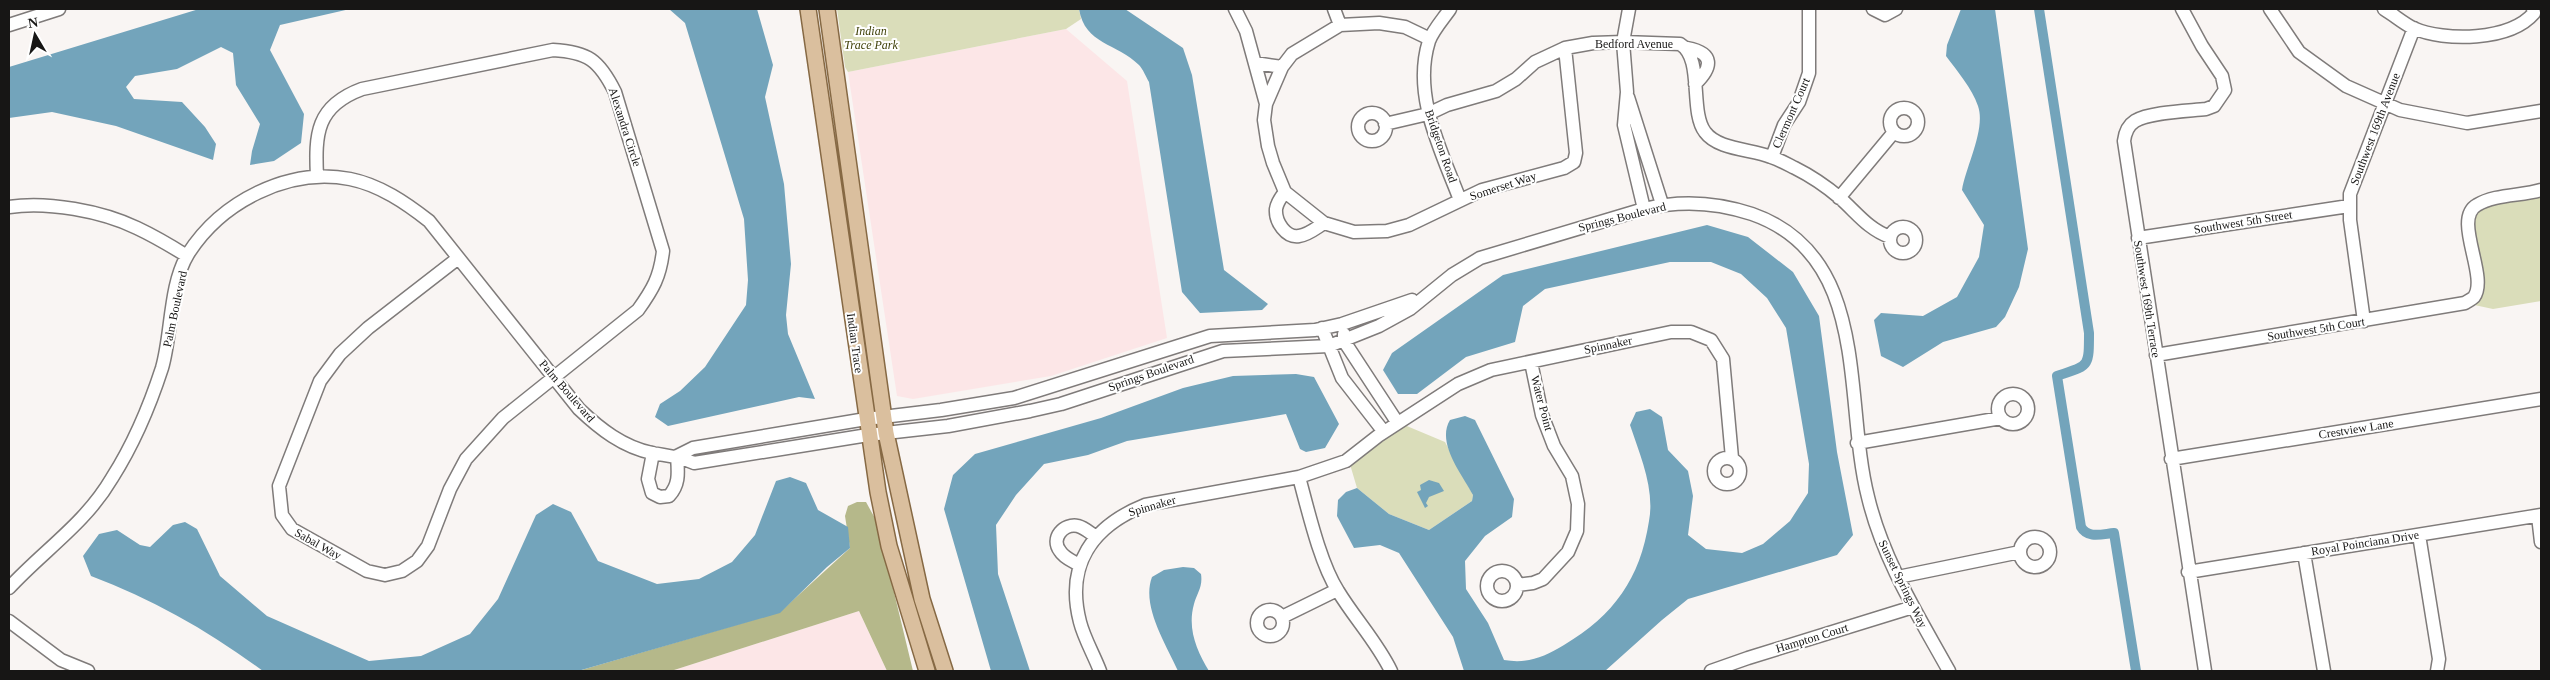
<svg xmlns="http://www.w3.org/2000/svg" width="2550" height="680" font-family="Georgia,serif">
<rect width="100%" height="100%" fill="#f9f5f3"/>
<!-- education -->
<path fill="#fce6e7" d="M1066,29L1127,81L1167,338L1051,376L913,399L897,396L848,72Z
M859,611L887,671H671Z"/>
<!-- green -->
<path fill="#daddba" d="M837,9H1079L1081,19L1066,29L848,72L845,67Z
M2541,190V301L2493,309L2465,303L2474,297L2470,212Z
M1402,424L1445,442L1473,495L1472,501L1429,530L1389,514L1357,488L1349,461Z"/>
<!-- forest -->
<path fill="#b5b88a" d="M857,502H866L877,522L913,671H887L859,611L671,671H578L780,612L850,548L845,516L848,506Z"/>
<!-- water -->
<path fill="#73a4bb" d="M199,9H350L280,25L270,50L304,114L301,143L274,161L250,165L252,151L260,124L236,85L233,53L221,47L177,69L135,76L126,87L134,99L182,102L205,127L216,144L213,160L116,126L52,112L9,118V67Z
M669,9H757L773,65L765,97L784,184L791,264L786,315L788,334L815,399L799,397L668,426L655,417L660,404L680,391L705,367L746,305L748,280L744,219L685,23Z
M1079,9H1125L1183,48L1192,75L1224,270L1268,304L1262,310L1200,313L1182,292L1149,82C1146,77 1143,69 1139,65C1117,43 1085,45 1079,9Z
M1961,9H1995L2028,249L2019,287L2005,317L1996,327L1943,342L1903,367L1881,356L1874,320L1881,313L1923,316L1957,297L1979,257L1984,225L1962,190C1966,166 1986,129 1978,106C1972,88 1957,71 1946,56L1947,45Z
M1707,225L1748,237L1793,272L1819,316L1837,452L1853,535L1837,555L1688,599L1662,620L1605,671H1464L1453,637L1399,553L1380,545L1354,548L1337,516L1338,500L1346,492L1357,488L1389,514L1429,530L1472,501L1473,495C1462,474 1436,443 1450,420L1465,416L1475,420L1514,499L1512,517L1485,536L1465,561L1466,589L1488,623L1504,660C1528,664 1544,657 1564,645C1614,615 1640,579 1649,521C1655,489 1640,455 1630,425L1636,412L1650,409L1662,417L1668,450L1688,471L1693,496L1688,535L1706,549L1742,553L1763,544L1790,521L1808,493L1809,464L1786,328L1767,298L1741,274L1711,262H1670L1545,289L1523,306L1515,342L1466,357L1417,394H1398L1383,370L1392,353L1503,275Z
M1296,374L1314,377L1339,424L1325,448L1306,452L1300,449L1286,414L1127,441L1088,455L1044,464L1016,495L996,525L998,574L1030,671H991L944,509L953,475L975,454L1101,418L1183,388L1233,376Z
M790,477L806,483L818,510L848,527L850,548L827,567L780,613L578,671H263C210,632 153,599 91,576L83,556L99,534L117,530L140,545L150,547L173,525L185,522L197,529L220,576L267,616L369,661L421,656L470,634L498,599L536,515L553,504L571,512L598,561L657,584L699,579L732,562L755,535L776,481Z
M1429,480L1439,483L1444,491L1429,497L1426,503L1428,506L1425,508L1417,492L1421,490L1420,485Z
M1183,567L1194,568L1201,574C1203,587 1197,593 1194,604C1187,629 1197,651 1209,671H1178C1166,644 1141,606 1152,577L1164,570Z"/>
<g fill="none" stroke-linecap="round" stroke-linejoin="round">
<!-- canal -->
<path stroke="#73a4bb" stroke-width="10" d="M2039,9L2089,333C2089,368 2089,365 2057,376L2081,527C2088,539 2102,534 2114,533L2136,671"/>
<!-- minor casing -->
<g stroke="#7f7b7a" stroke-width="15">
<path id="minor" d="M1235,9L1246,31L1266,104L1264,120L1268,146L1273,163L1285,192L1324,223L1354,232L1387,231L1409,225L1482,190L1564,168L1574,162L1576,153L1565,48
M1334,9L1340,25
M1450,9C1444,18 1433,30 1429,41C1412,95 1441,150 1460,200
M1629,9L1623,42L1627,92L1624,125L1644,209
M1873,9L1885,15L1896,9
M2182,9L2202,46L2222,76L2225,90L2214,106L2206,109C2188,111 2150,112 2135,121C2127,126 2125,133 2124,141L2205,671
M2270,9L2299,52L2346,86L2400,110L2467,123L2541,111
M2384,9C2394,15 2403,23 2413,28C2445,42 2510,41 2534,13L2533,9
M9,25L59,9
M1687,48C1714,53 1713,67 1695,84
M1255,63L1282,67
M1628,97L1662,204
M1266,104L1282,67L1292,54L1340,25L1379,23L1405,27L1430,39
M1890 122a14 14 0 1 1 28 0a14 14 0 1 1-28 0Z
M1358 127a14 14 0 1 1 28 0a14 14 0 1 1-28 0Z
M1385,124L1428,114L1447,105L1496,91L1516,79L1535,62L1565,48L1593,43L1623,42L1680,44C1704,58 1689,111 1705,132C1718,150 1752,149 1771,157C1780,160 1787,164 1795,168C1811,176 1827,187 1840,198C1857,213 1868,229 1890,237
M1772,157L1784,125L1799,102L1809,73V9
M317,177C315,134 316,106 362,89L553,50C588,52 599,60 615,92L663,251C660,277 653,289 638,310L503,418L466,459L450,489L428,546L417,561L402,571L385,575L367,571L292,529L282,515L279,486L320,381L340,354L368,328L457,259
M1285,192C1281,197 1277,202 1276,209C1275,222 1286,238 1299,236C1308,235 1316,228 1324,223
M1839,198L1894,132
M9,207C47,201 102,211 137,228C154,236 171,246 187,256
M1890 240a13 13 0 1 1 26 0a13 13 0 1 1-26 0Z
M2138,238L2349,206
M2364,321L2350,220V194L2414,28
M1322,328L1342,378L1384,432
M1344,334V341L1397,422
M2156,355L2465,303C2468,301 2472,299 2474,297C2489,276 2452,219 2477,205C2495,194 2522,196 2541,190
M1998 409a15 15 0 1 1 30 0a15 15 0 1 1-30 0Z
M1857,443L2001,418
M653,453L648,479L652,493L660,497L669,496C680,484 678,472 677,456
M677,456L693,448L866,419L941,410L1014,398L1210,336L1315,330L1342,324L1412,300
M1714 471a13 13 0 1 1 26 0a13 13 0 1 1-26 0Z
M2171,459L2541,399
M1299,477C1308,510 1320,563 1338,591C1355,619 1377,642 1391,671
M2538,516L2541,542
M2419,535L2439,659L2437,671
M2020 552a15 15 0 1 1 30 0a15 15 0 1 1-30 0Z
M2304,553L2324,671
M1079,565C1073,561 1064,558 1060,551C1050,538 1064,523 1078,526C1085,528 1090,533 1095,536
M1487 586a15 15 0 1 1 30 0a15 15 0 1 1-30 0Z
M2188,572L2541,515
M1898,577L2020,552
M1517,585L1533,583L1543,579L1568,552L1577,531L1578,504L1572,476L1554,446L1542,415L1531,362
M9,588C44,550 85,524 112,478C133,445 150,405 162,368C172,334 169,285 188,254C221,202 288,167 350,179C380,185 406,203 429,221L579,409C600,429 623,447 652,453C668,456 678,456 694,463L868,435L948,426L1030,411L1061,404L1223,351L1329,346L1379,326L1410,309L1452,275L1480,258L1644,209C1680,200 1716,202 1752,214C1872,256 1843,399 1868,497C1883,560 1918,615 1949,671
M1257 623a13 13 0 1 1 26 0a13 13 0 1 1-26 0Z
M1282,617L1337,590
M9,621L61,660L88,671
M1100,671C1094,655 1084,638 1080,622C1065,564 1093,526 1145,505L1299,477L1346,461L1378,436L1458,384L1491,370L1671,332H1691L1711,340L1723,359L1732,458
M1711,671L1748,658L1913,607"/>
</g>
<!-- major casing -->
<g stroke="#866944" stroke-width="18">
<path id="major" d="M808,9L878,492L889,546L927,671
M827,9L886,433L922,599L945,671"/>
</g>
<!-- minor -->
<use href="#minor" stroke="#fff" stroke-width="12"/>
<!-- major -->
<use href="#major" stroke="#dabf9e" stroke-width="15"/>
</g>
<g text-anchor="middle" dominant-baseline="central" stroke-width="4" stroke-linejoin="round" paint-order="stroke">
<!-- park labels -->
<g font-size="12" font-style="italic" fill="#41420a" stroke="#fff">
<text x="871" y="31">Indian<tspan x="871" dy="14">Trace Park</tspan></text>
</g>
<!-- street labels -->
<g font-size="12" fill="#171615" stroke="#fff">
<text x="1634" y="44">Bedford Avenue</text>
<text transform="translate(1791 113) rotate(-66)">Clermont Court</text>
<text transform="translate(625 127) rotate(72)">Alexandra Circle</text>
<text transform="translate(2375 129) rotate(-69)">Southwest 169th Avenue</text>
<text transform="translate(1441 146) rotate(71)">Bridgeton Road</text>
<text transform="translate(1503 186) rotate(-18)">Somerset Way</text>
<text transform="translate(1622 217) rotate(-14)">Springs Boulevard</text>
<text transform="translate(2243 222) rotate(-9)">Southwest 5th Street</text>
<text transform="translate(2147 299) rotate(81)">Southwest 169th Terrace</text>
<text transform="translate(175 309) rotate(-78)">Palm Boulevard</text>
<text transform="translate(2316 329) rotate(-9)">Southwest 5th Court</text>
<text transform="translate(855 343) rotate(82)">Indian Trace</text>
<text transform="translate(1608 345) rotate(-12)">Spinnaker</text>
<text transform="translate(1151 373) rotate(-19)">Springs Boulevard</text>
<text transform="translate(567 391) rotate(49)">Palm Boulevard</text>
<text transform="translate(1542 403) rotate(75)">Water Point</text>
<text transform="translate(2356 429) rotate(-9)">Crestview Lane</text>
<text transform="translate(1152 506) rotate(-16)">Spinnaker</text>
<text transform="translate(2365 543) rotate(-9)">Royal Poinciana Drive</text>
<text transform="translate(318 544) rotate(29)">Sabal Way</text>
<text transform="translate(1903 584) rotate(64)">Sunset Springs Way</text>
<text transform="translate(1812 638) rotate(-17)">Hampton Court</text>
</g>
</g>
<!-- border -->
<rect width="2550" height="680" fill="none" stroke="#171615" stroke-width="20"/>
<!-- north arrow -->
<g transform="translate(35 35) rotate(351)" stroke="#ffffff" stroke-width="4" paint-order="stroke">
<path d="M0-4L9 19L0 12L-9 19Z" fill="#171615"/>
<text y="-8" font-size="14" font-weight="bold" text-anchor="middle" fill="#171615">N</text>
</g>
</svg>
